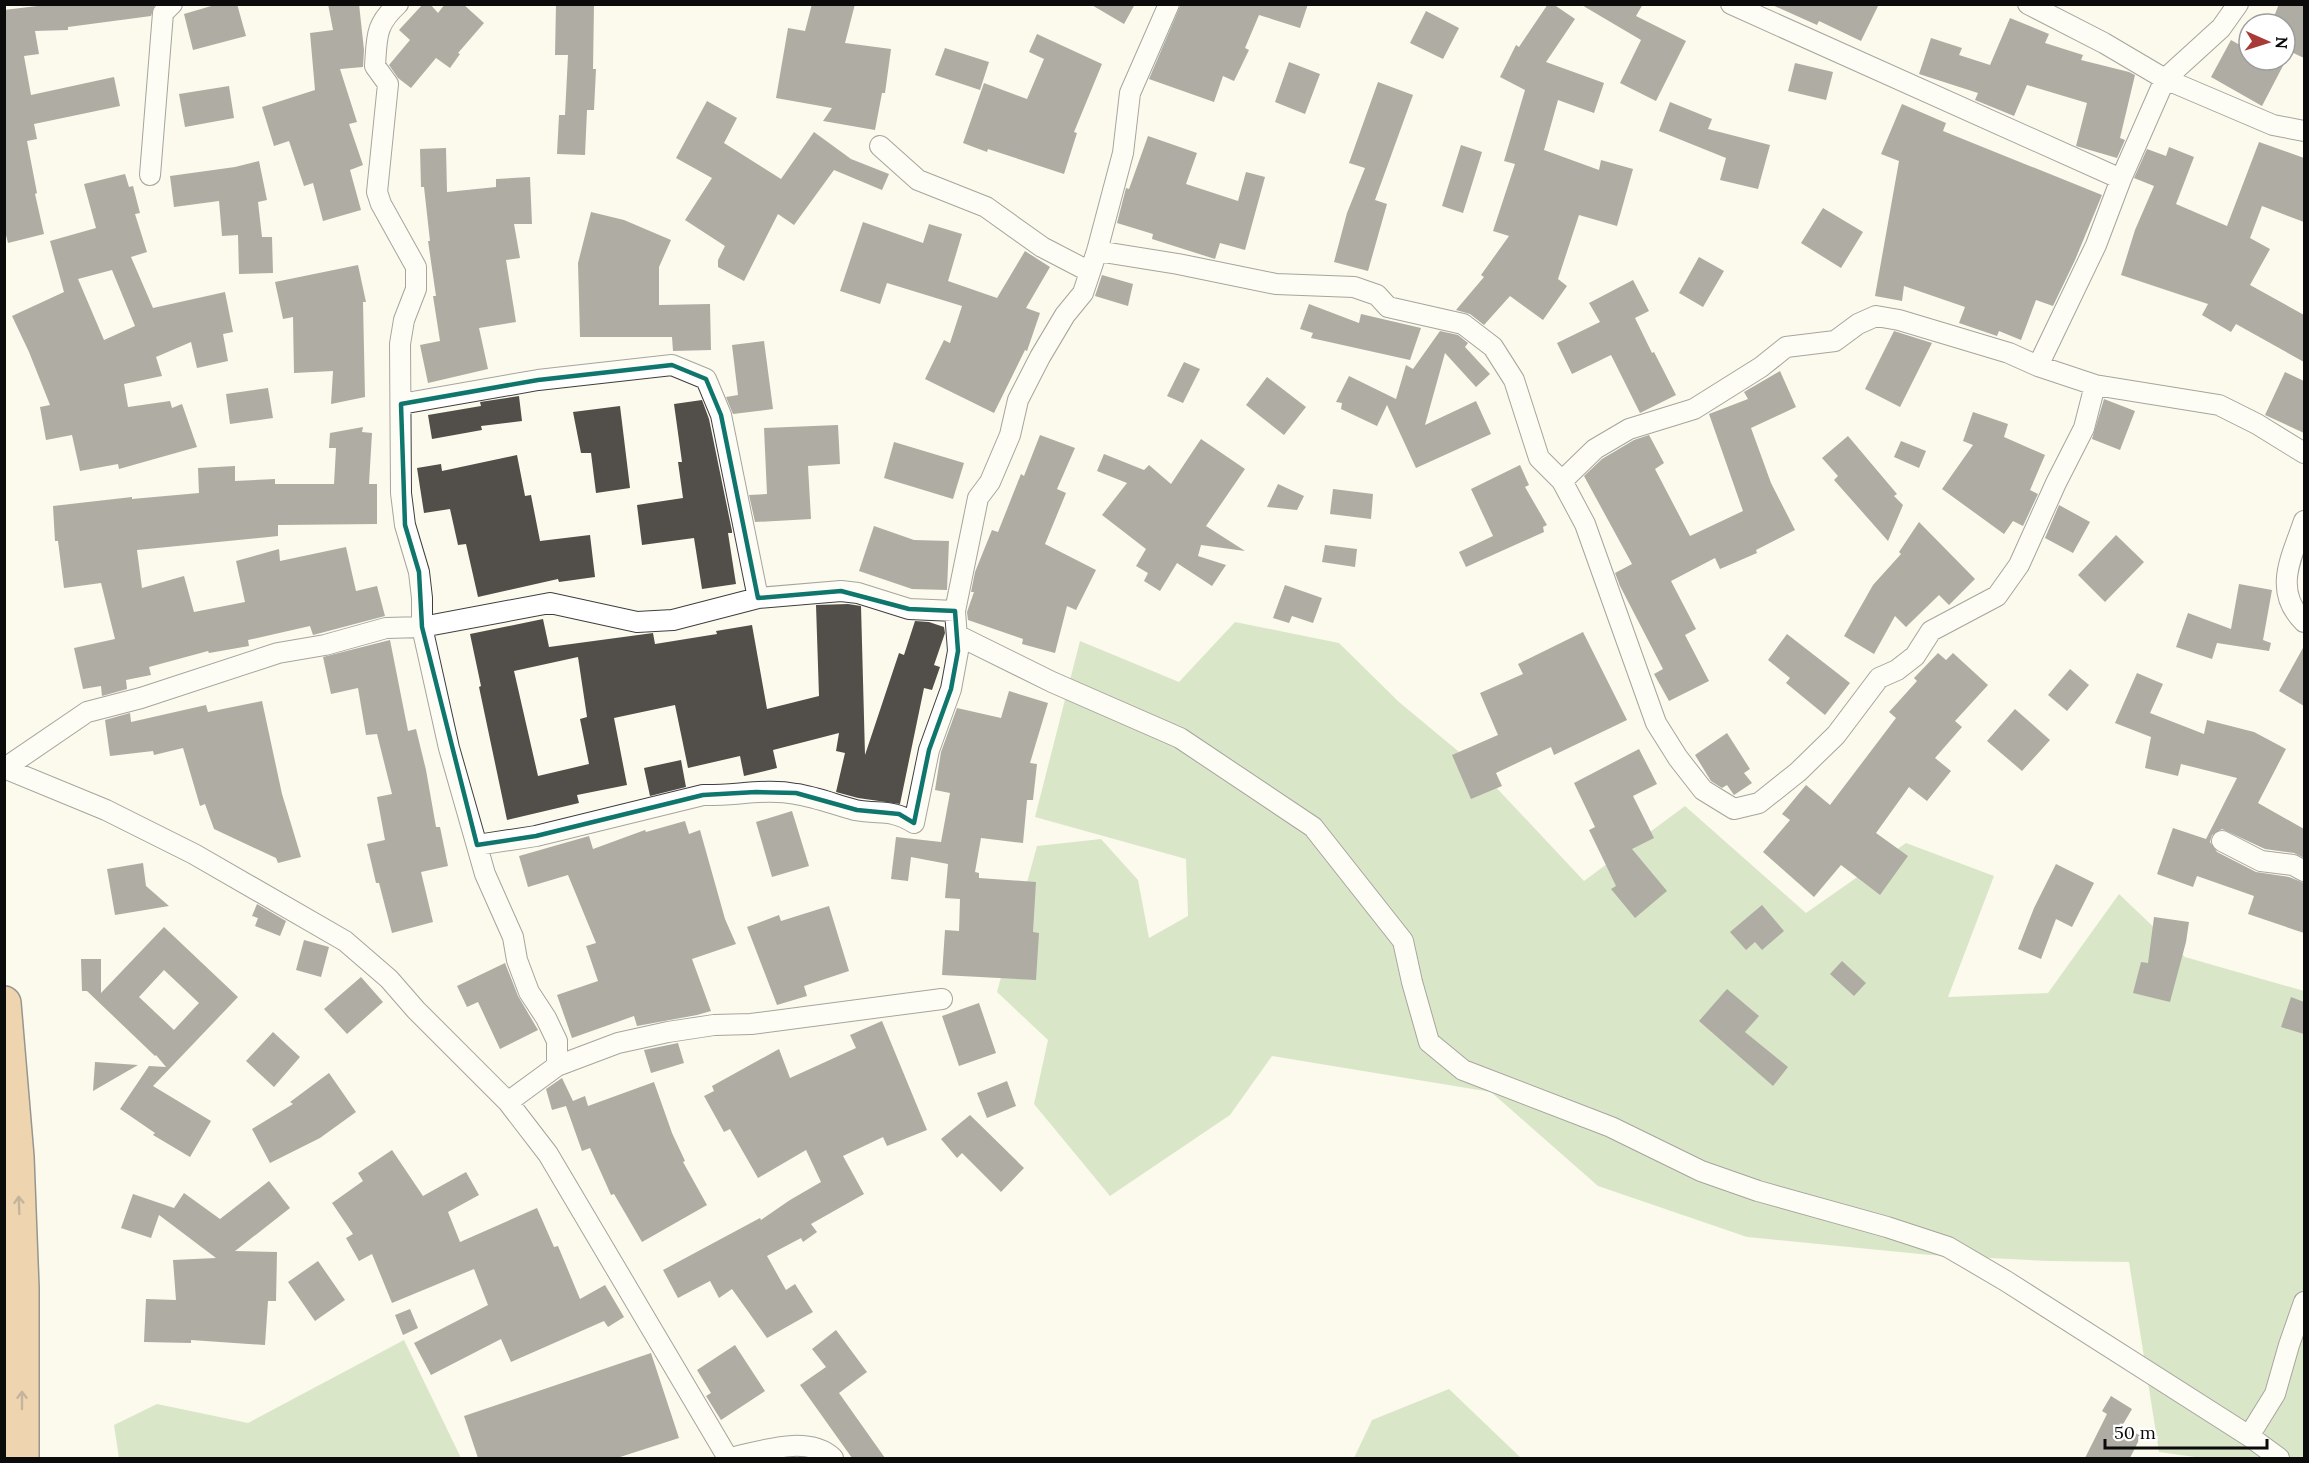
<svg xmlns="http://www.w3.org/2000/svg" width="2309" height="1463" font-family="Lora,serif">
<rect width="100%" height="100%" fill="#fcfaec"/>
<!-- forest -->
<path fill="#b0d09c" d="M1235,622L1339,643L1399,702L1476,766L1584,881L1685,806L1806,913L1906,843L1994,876L1948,997L2048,993L2119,894L2185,957L2304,991V1458H2202L2159,1452L2129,1262L2049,1261L1930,1255L1747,1237L1598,1186L1491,1092L1272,1056L1230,1115L1110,1196L1034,1104L1048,1040L997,992L1037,846L1101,839L1138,880L1149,938L1188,916L1186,859L1035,817L1080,641L1179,682Z
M404,1340L461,1458H119L114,1425L157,1404L248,1423Z
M1449,1389L1521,1458H1354L1372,1420Z"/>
<!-- building -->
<path fill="#524e49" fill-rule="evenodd" d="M54,4H155L151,16L68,27V30L35,31L39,54L24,56L31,95L114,77L120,106L34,124L37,139L27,141L37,193L35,194L44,234L8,243L4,227V10Z
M218,4H237L246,36L193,50L184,14Z
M328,4H359L364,50L363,67L340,69L357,122L349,124L363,165L350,170L361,210L323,221L313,183L304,186L289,141L274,146L262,107L315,90L310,33L333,30Z
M423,4H430L438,13L445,4H463L484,23L458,53L460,54L450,68L436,58L411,88L398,78L389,65L410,40L399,30Z
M556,4H594L593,69H596L594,110H587L585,155L557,154L559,115H565L568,55H555Z
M812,4H855L845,43L891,49L885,93H882L875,130L823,121L832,108L776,98L788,28L805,31Z
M1090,4H1135L1124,24Z
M1181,4H1308L1300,28L1259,15L1245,48L1249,50L1234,81L1223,76L1214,102L1149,79Z
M1548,4H1553L1575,19L1546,62L1604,83L1594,113L1558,100L1544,150L1599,170L1601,160L1633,169L1617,226L1579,215L1558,279L1567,286L1543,320L1510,296L1484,325L1470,314L1456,310L1484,277L1481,275L1509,236L1493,231L1515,164L1504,161L1525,90L1500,77L1516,45L1519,47Z
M1580,4H1643L1636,16L1686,41L1656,101L1620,83L1641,40Z
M1770,4H1879L1861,41L1819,21L1817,25Z
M2279,4H2304V58L2285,49V24H2271Z
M1426,11L1459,28L1443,59L1410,43Z
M2010,18L2049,34L2045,43L2083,55L2081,60L2129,72L2135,75L2120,138L2125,140L2117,158L2076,146L2087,103L2027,85L2014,116L1975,100L1978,93L1919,74L1931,38L1962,48L1959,55L1990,65Z
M1037,34L1102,64L1074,132L1077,133L1064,174L988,149L987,152L963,143L984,83L1027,99L1044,59L1029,52Z
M2231,40L2249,50V60H2286L2262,106L2211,77Z
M945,48L989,62L980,90L935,75Z
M1289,62L1320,74L1305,114L1275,102Z
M1795,63L1833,72L1826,100L1788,91Z
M1378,82L1413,95L1375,200L1387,204L1368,271L1334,262L1347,213L1365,168L1349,163Z
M229,86L234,118L185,127L179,94Z
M707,101L737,118L724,143L781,179L814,132L851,159L889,174L882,190L834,170L794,225L778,214L744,281L718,267V260L725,246L685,220L712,178L676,158Z
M1670,102L1712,119L1708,129L1770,145L1758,189L1720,180L1726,158L1659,131Z
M1902,104L1946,123L1943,131L2102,195L2075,260L2053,306L2036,300L2021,340L1999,331L1997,336L1959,323L1965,307L1904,286L1902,301L1875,296L1899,161L1881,154Z
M1148,136L1197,153L1186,184L1238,201L1246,172L1265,177L1245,250L1220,243L1215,259L1152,239L1153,234L1117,223L1126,188L1129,189Z
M2259,142L2304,158V222L2262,206L2250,238L2270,249L2250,285L2304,315V362L2236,324L2231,332L2202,315L2208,304L2121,275L2135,230L2154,186L2134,178L2147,149L2166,156L2169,147L2194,157L2176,204L2227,226Z
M1461,145L1482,152L1463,213L1442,206Z
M446,148L447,192L496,187V179L530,177L532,224H514L520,258L506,260L516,322L479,328L488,369L428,383L420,345L440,341L433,296H436L428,241H430L424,187H421L420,149Z
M259,161L267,200L258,202L262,237H272L273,273L239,274L238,235L222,236L219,201L174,207L170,176L235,167Z
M125,174L129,187L133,186L140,213L135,214L147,252L131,257L153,308L225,292L233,332L223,334L228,361L197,368L191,342L156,357L162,376L124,384L128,407L170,401L172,408L182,404L197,447L119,469L118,464L80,471L72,435L46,440L40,407L50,405L29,352L12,316L64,292L50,241L96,228L84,184ZM112,270L135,326L104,340L78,279Z
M1823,208L1863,232L1841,268L1801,243Z
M591,212L624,220L671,240L659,267V305L710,304L711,350L673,351L672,337H580L578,263Z
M863,222L923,243L929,224L962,234L948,281L997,298L1025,251L1050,267L1026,308L1040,313L1027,351L1025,350L994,413L925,379L944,340L950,343L962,306L887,283L880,304L840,291Z
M1699,257L1724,271L1703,307L1679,293Z
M358,265L366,302H363L365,397L331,404L333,371L294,373L293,317L283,319L275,282Z
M1102,275L1133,284L1128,306L1095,296Z
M1633,280L1649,311L1635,318L1652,353L1654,352L1676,395L1640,413L1611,355L1572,374L1557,343L1600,322L1589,303Z
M1309,304L1359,323L1361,314L1421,328L1410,360L1311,338L1313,333L1300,329Z
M1440,331L1458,335L1468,343L1465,347L1490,374L1476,387L1445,353L1425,425L1476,401L1491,434L1416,468L1387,405L1377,426L1341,409L1342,403L1336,402L1349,376L1396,399L1406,365L1413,369Z
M1894,331L1932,343L1900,407L1865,389Z
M764,341L773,409L733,414L726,397L738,395L732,345Z
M1184,362L1200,369L1183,403L1167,396Z
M1780,371L1796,407L1751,428L1771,483L1795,530L1756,550L1757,553L1720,569L1715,558L1671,581L1696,629L1685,635L1709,681L1669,701L1654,674L1663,669L1620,586L1615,573L1632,564L1584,476L1602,459L1634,440L1649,435L1664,463L1655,469L1690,536L1743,511L1709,414L1748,399L1744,392Z
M2285,372L2304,381V433L2265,415Z
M1267,377L1306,407L1284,435L1246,405Z
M268,388L273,418L230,424L226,394Z
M519,396L522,421L481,426L482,430L432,439L428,415L481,406L480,402Z
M2104,399L2135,411L2120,450L2092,439Z
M702,400L709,419L732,531V533H728L736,584L702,589L694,538L642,545L637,505L683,498L678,462H682L674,404Z
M620,406L630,488L596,493L591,453H581L573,412Z
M1973,412L2008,424L2004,437L2045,455L2030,490L2038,494L2023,526L2013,521L2004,534L1942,489L1973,445L1963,441Z
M838,425L840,464L808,466L811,519L755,522L749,495L767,494L764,428Z
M363,427L362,432L372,433L369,484H377V524L278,525V536L137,550L142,588L184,576L194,612L245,602L236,561L279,549L280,561L346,547L356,591L377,586L385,616L313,635L310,626L248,640L249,646L209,653L208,651L149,667L151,675L126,680L127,689L102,696L101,686L83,689L74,648L115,639L101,583L64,588L58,541H55L53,506L132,497V499L199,493L198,468L235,466V481L275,479V484H334L336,448H329L330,433Z
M1040,435L1075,448L1057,489L1066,493L1045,544L1096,570L1076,610L1067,606L1055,653L1022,644L1023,639L968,620L967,612L974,592H971L975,572L992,530L998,532L1021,474L1024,476Z
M1848,436L1897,494L1894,496L1903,505L1888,541L1834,480L1838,476L1822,458Z
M1201,439L1245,469L1206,526L1245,551L1201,545L1198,556L1226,565L1212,586L1177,563L1160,591L1144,581L1148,573L1136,566L1146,549L1102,515L1127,483L1097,471L1104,454L1144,470L1149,465L1171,484Z
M1901,441L1926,451L1919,468L1894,457Z
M894,442L964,463L953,499L884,478Z
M517,455L525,496L531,495L540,541L590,535L595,577L559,582L558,579L478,597L466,544L458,545L450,509L424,513L417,468L441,464L442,471Z
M1520,465L1529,485L1525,487L1547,525L1543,527L1544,532L1466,567L1459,552L1493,536L1471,489Z
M1278,484L1304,496L1297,510L1267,507Z
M1333,489L1373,494L1371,519L1330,514Z
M2059,505L2090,522L2073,553L2045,538Z
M1919,522L1975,579L1949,605L1939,595L1906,627L1895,616L1874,654L1844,636L1873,585L1901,554L1899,552Z
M874,526L914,540L949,541L947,590L912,589L859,571Z
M2116,535L2144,562L2105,602L2078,575Z
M1325,545L1357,549L1355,567L1322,562Z
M2239,584L2272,590L2263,640L2271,643L2269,651L2217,643L2212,659L2176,647L2188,613L2231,629Z
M1285,585L1322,598L1313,623L1292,616L1289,623L1273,618Z
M848,604L861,606L865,755L899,653L904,655L915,621L929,622L944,627L945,633L934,665L940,667L932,690L924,688L900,804L858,798L836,792L845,753L836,751L839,733L773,750L777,768L744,776L740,756L688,768L675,705L614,718L627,785L577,795L579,803L507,820L479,687L481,686L470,634L543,619L549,647L653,633L655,644L717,634L716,631L752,625L767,709L819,696L816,605ZM578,657L587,717L580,719L589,764L538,776L514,671Z
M1583,632L1627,720L1554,755L1551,747L1496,773L1502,786L1471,799L1452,755L1498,735L1480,693L1523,674L1518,664Z
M1787,634L1850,683L1825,715L1786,683L1790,678L1768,660Z
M390,640L408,731L416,729L426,770L436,827H440L448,866L421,872L433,922L392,933L379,883H376L367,844L385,840L377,797L392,794L377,734L366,735L358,688L331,694L323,657Z
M2304,646V706L2279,691Z
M1938,653L1946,660L1953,653L1988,685L1955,721L1962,727L1935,758L1951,771L1927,801L1909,787L1876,833L1908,856L1880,895L1841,865L1814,897L1763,852L1790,820L1782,814L1806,785L1830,805L1896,718L1889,712L1917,681L1914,678Z
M2070,669L2089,685L2067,711L2048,695Z
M2137,673L2163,684L2150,713L2204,734L2207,720L2254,732L2286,749L2258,803L2304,829V858L2294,853L2265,849L2222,829L2212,835L2210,842L2217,852L2256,872L2289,877L2304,883V933L2248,914L2254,896L2197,876L2193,887L2157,874L2173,828L2206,839L2237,778L2181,764L2178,776L2145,768L2151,737L2115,723Z
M1009,691L1048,703L1030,763L1037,764L1033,800H1027L1023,843L981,838L975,872L979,873V878L1036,882L1033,932L1039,933L1036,980L942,975L945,930L959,931L960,899L945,898L948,864L911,857L908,881L891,879L896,837L941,842L950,793L935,790L941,752L957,708L1001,718Z
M262,701L282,794L301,857L278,863L276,858L214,829L205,804L200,806L183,748L154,755L153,751L110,756L105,720L130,713L131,722L206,705L208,712Z
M2015,709L2050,740L2022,771L1987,741Z
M1727,733L1750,769L1744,773L1752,783L1734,795L1727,785L1722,788L1711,781L1695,755Z
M1639,749L1657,784L1633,796L1654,838L1632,849L1667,891L1635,918L1611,889L1616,886L1589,830L1595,827L1574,783Z
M681,760L686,787L650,796L644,768Z
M792,811L809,866L772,877L756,822Z
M685,821L689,834L700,830L725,919L736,944L692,959L711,1011L697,1015L637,1026L634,1016L572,1038L557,995L598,981L586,946L596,943L568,875L528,887L519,856L589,836L593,849L645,830L646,832Z
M143,863L146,886L169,906L115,915L107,869Z
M2056,864L2094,883L2072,927L2056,919L2041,959L2018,949L2034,908Z
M257,904L286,921L280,936L255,926L258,918L252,916Z
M1762,905L1784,931L1762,950L1755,942L1746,950L1730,932Z
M829,906L849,971L804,986L807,996L777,1005L747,927L779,915L781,921Z
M2154,917L2189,922L2186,942L2170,1002L2133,993L2141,962L2148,963Z
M164,927L238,997L153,1086L211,1121L190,1157L153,1135L155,1133L120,1109L149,1066L166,1067L156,1055L155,1056L87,991H82L81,959H101V993ZM164,970L199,1003L174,1030L139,997Z
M304,940L329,947L321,977L296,970Z
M1842,961L1866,983L1854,996L1830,974Z
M505,963L518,996L538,1030L500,1049L478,1002L467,1007L457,986Z
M361,977L383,1002L347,1034L324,1009Z
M1727,989L1759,1016L1745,1032L1788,1067L1773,1086L1699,1021Z
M2291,997L2304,1002V1034L2281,1027Z
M979,1003L996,1053L959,1066L942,1016Z
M882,1021L927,1130L887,1146L883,1137L843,1156L864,1194L811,1224L817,1232L803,1242L801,1238L767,1256L786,1290L795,1284L813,1312L767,1338L732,1289L719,1298L710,1281L678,1298L663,1270L760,1218L761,1220L790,1200L821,1182L806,1150L758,1178L730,1129L724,1132L704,1096L714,1091L712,1086L779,1049L790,1078L856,1048L850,1035Z
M273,1032L300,1057L274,1087L246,1061Z
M678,1043L684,1063L651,1073L644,1050Z
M95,1062L138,1065L93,1091Z
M329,1073L356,1112L320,1138L270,1163L252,1129L293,1104L290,1102Z
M562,1078L573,1101L585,1096L588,1106L654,1082L672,1133L685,1161L683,1162L707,1205L642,1242L614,1194L611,1195L590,1148L582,1151L566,1106L552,1110L546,1089Z
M1007,1081L1016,1106L987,1118L977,1093Z
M970,1115L1024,1168L1001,1192L962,1153L957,1158L941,1139Z
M392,1150L423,1196L466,1172L479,1195L448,1212L460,1242L537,1208L554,1247L558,1246L580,1299L605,1285L624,1317L608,1327L604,1321L511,1362L501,1339L431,1375L414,1343L488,1305L474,1269L392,1303L372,1254L359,1261L346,1238L353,1234L332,1203L363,1181L358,1173Z
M269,1181L290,1208L235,1251L277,1252L276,1301H268L265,1345L191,1340V1343L144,1342L146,1299L176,1300L173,1260L216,1258L159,1215L151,1238L121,1228L133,1194L174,1208L184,1193L220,1219Z
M318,1261L345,1300L315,1321L288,1282Z
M410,1309L418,1328L403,1335L395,1315Z
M836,1330L867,1372L839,1393L885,1458H852L800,1385L826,1367L812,1349Z
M735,1345L765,1391L721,1420L706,1396L711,1393L697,1370Z
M651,1353L679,1438L617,1458H478L464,1416Z
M2111,1396L2132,1409L2122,1426L2141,1436L2130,1458H2085L2107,1414L2102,1411Z"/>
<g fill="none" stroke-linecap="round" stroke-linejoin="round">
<!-- street casing -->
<g stroke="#3e3e3e" stroke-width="22">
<path id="street" d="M398,4C375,25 377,37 375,66L388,84L377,192L381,204L416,267V289L404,320L400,344L401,493L405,525L419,572L422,598V627L449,748L485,874L513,937L517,960L529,992L546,1018L557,1041V1066
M1731,4L2121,179
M2028,4L2104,43L2165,79L2273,125L2304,131
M880,146L918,180L986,207L1042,247L1090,272
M150,175L163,13L172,4
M1097,251L1178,264L1276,284L1354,287L1377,295L1388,307L1463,324L1493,347L1514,380L1539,458L1562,481L1585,524L1656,723L1678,758L1703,790L1734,809L1759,803L1798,772L1836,735L1879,678L1897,670L1915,656L1931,631L1997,596L2019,565L2056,483L2084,428L2095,385
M2038,366L2096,245L2121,179L2165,79L2221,28L2238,4
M401,404L538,380L672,365L706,379L721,415L758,598
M1562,481L1595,449L1629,429L1694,409L1761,367L1786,347L1835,341L1858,324L1876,316L1899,320L2009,353L2038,366L2095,385L2219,405L2257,424L2304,453
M2304,521C2292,557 2272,590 2304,622
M957,635L1052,682L1180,738L1313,827L1403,941L1412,982L1429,1042L1463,1070L1611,1127L1701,1171L1758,1191L1887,1227L1948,1247L2006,1281L2249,1436L2279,1458
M4,768L106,810L194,854L345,941L389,979L416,1010L508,1102L548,1154L728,1458
M5,768L87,712L141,698L278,653L325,645L386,628L422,627L550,603L637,622L673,620L758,598L841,591L858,593L909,609L955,611
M2222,841L2261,861L2293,865L2304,871
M477,845L536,836L703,795C734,796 766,788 796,794C816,797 836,805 855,810C880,815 890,808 914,823L929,750L951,689L958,651L955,611L978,498L990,482L1010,435L1018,400L1040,357L1065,315L1083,293L1097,251L1123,153L1130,93L1169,4
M508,1102L557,1066L618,1043L668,1032L714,1025L751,1024L942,999
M2249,1436L2275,1394L2289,1345L2304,1302
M730,1458C760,1452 807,1434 833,1458"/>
</g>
<!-- highway casing -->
<g stroke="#1c1c1c" stroke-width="36">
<path id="highway" d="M4,1003L17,1157L22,1288V1458"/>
</g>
<!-- street -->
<use href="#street" stroke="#fff" stroke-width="20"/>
<!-- highway -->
<use href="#highway" stroke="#e0a766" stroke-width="33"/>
</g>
<!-- one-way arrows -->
<defs><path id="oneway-shaft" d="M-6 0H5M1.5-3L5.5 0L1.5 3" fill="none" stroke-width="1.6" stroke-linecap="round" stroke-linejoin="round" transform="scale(1.5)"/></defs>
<g stroke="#80613d">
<use href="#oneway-shaft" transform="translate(19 1205) rotate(-92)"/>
<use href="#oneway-shaft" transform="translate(22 1400) rotate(-90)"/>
</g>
<!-- marked area -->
<path d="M0 0H2309V1463H0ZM672,365L706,379L721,415L758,598L841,591L909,609L955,611L958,651L951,689L929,750L914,823L899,814L857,810L796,793L756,792L703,795L536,836L477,845L422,627L419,572L405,525L401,404L538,380Z" fill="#fcfaec" fill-opacity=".55" fill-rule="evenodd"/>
<path fill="none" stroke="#0f766e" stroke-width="4.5" stroke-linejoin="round" d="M672,365L706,379L721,415L758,598L841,591L909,609L955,611L958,651L951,689L929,750L914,823L899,814L857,810L796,793L756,792L703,795L536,836L477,845L422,627L419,572L405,525L401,404L538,380Z"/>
<!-- border -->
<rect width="2309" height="1463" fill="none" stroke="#0b0b0b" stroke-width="12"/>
<!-- north arrow -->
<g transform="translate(2267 42) rotate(93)"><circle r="28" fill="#ffffff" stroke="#9d9d9d" stroke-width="1.5"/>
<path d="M0-4.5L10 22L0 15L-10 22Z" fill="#a83a37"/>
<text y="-9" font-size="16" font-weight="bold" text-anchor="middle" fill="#0b0b0b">N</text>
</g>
<!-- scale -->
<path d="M2105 1439v9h162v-9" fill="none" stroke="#0b0b0b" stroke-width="3"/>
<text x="2114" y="1439" font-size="18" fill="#0b0b0b" stroke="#ffffff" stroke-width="4.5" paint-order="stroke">50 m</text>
</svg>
